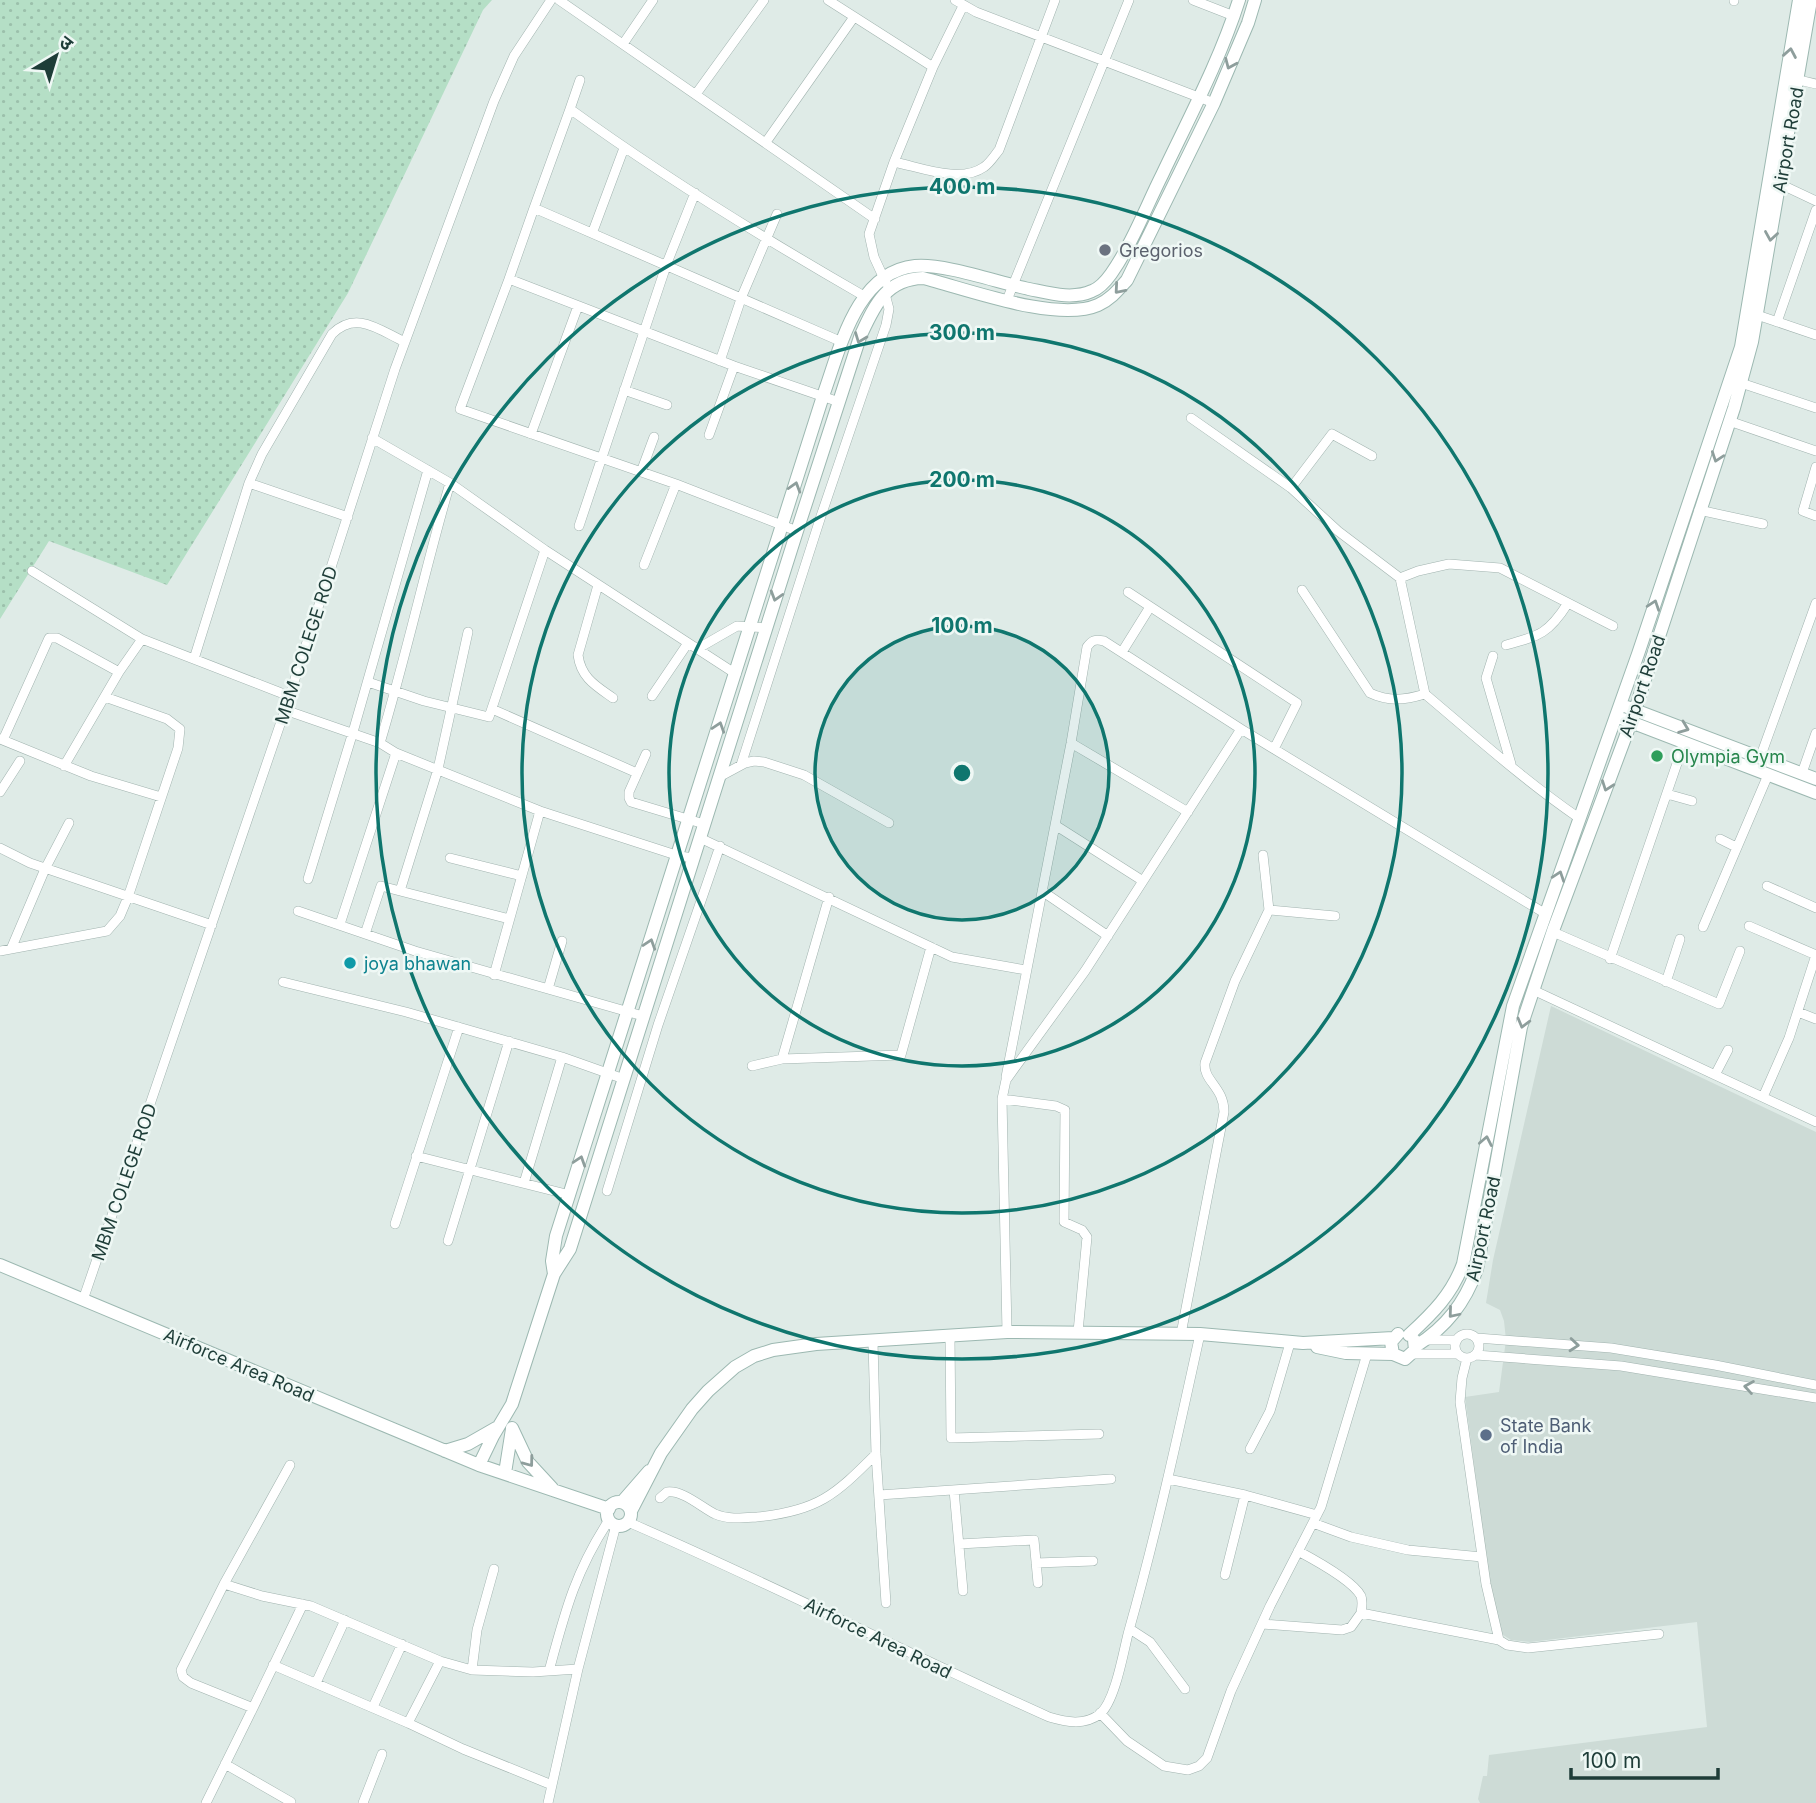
<svg xmlns="http://www.w3.org/2000/svg" width="1816" height="1803" font-family="Inter,'Noto Sans Devanagari',sans-serif">
<defs>
<pattern id="grass-dots" width="8" height="8" patternUnits="userSpaceOnUse" patternTransform="scale(1.75)"><rect width="8" height="8" fill="#b5dfc6"/><path d="M2 2h.1M6 6h.1" fill="none" stroke="#9bc0ab" stroke-width="1.8" stroke-linecap="round"/></pattern>
</defs>
<rect width="100%" height="100%" fill="#dfebe7"/>
<!-- built -->
<path fill="#cddbd6" d="M1551,1006L1816,1132V1803H1480L1478,1799L1483,1776H1487L1489,1755L1707,1727L1697,1622L1530,1642L1511,1640L1500,1633L1491,1593L1465,1397L1499,1392L1506,1340L1504,1321L1500,1310L1486,1303L1493,1260Z"/>
<!-- grass -->
<path fill="url(#grass-dots)" d="M0,0H492L483,10L348,293L167,585L49,541L0,619Z"/>
<g fill="none" stroke-linecap="round" stroke-linejoin="round">
<!-- street casing -->
<g stroke="#a1b3af" stroke-width="10">
<path id="street" d="M559,0L875,219
M828,0L933,67
M955,0L976,12L1214,103
M1193,0L1234,16
M1734,1V0
M623,44L653,0
M1799,80L1816,84
M696,94L764,0
M570,109L580,80
M766,142L854,17
M894,162C920,167 960,184 984,167C990,163 994,156 999,150L1055,0
M1780,184L1816,201
M593,231L624,148
M509,279L534,208
M886,283L874,257L869,234L894,162L933,67L963,6
M1007,300L1129,0
M1757,315L1816,335
M1777,322L1816,210
M842,342L534,208L570,109C664,177 763,238 864,296
M720,361L742,296L777,214
M1741,383L1816,408
M624,390L667,405
M1191,418L1291,488L1338,531L1400,578L1418,571L1449,564L1500,568L1613,626
M1729,421L1816,451
M531,434L578,306
M709,435L734,366
M372,438L450,483L545,550L736,674
M1816,467L1803,511L1816,516
M641,472L654,437
M249,483L348,517
M1291,488L1332,434L1372,456
M1699,510L1763,524
M579,526L667,263L695,193
M797,531L676,484L460,409L509,279L734,366L839,402
M644,565L676,484
M32,571L142,639L289,696
M1400,578L1425,694
M598,585L578,655C581,678 596,686 613,698
M1302,590L1370,693C1389,702 1405,700 1425,694C1476,737 1525,781 1579,818
M1128,592L1297,703L1274,749
M468,632L438,769L400,891L509,919
M1506,645C1540,636 1549,633 1568,603
M697,649L737,626L766,628
M1122,652L1150,607
M1493,656L1486,678L1511,764
M194,659L249,483L262,454L332,334C356,310 379,330 405,342
M368,682L424,701L489,717L545,550
M652,696L688,643
M492,709L637,773
M285,710L380,743L396,753L540,811L679,856L694,858
M0,739L91,776L161,797
M3,740L49,638H57L119,672
M380,743C406,657 425,569 450,483
M1071,743L1188,812
M646,754L629,792V798L631,802L704,824
M1760,758L1816,603
M741,765L821,516L886,325L889,309L885,294
M64,766L119,672L142,639
M1802,773L1816,733
M719,777L745,763L754,761L764,762L804,775L889,823
M0,792L20,761
M1667,794L1692,801
M1055,825L1143,881
M700,838L952,957L1026,970
M1720,839L1736,847
M0,848L30,863L212,925
M450,858L522,876
M308,879L353,732L428,470
M1767,886L1816,908
M1042,891L1108,936
M1269,910L1335,916
M298,911L415,951L643,1016
M340,924L396,753
M1749,926L1816,955
M1703,927L1768,775
M1553,932L1719,1004L1740,951
M365,934L381,886L400,891
M11,949L45,869L69,823
M0,951L107,931L120,916L128,897L178,748L180,729L167,719L105,697
M1610,959L1684,743
M494,975L540,811
M283,982L406,1012L562,1057L624,1079
M1666,982L1680,939
M548,989L562,941
M1533,990L1816,1122
M1798,1012L1816,1019
M782,1059L829,897
M752,1066L782,1059L901,1055L931,947
M1715,1075L1728,1050
M1006,1077L1071,743L1087,647C1092,640 1095,639 1104,641L1241,729
M1763,1097L1789,1038L1816,955
M1002,1099L1056,1106L1065,1110L1064,1222L1082,1230L1087,1237L1078,1332
M416,1156L570,1195
M524,1183L562,1057
M607,1191L658,1025L720,846
M395,1224L459,1027
M448,1241L509,1041
M83,1300L285,710L395,369L494,101L514,56L551,0
M1007,1332L1002,1099L1006,1080L1085,971L1241,729L1546,914
M1455 1346a12 12 0 1 1 24 0a12 12 0 1 1-24 0Z
M1181,1334L1224,1112C1224,1087 1203,1081 1205,1063L1235,981L1269,910L1263,855
M950,1337L951,1438L1099,1434
M1477,1338L1611,1348L1715,1365L1816,1385
M1426,1340H1457
M873,1342L876,1454L886,1603
M1413,1354H1458
M1476,1355L1621,1366L1816,1398
M1467,1358L1462,1378L1460,1402L1486,1584L1499,1640L1507,1645L1528,1648L1659,1634
M1250,1449L1270,1411L1290,1343
M290,1465L224,1584L181,1670L183,1677L191,1683L253,1708L303,1604
M1168,1479L1245,1495L1317,1515
M954,1490L963,1591
M879,1495L1111,1479
M660,1498L667,1492C683,1490 701,1507 715,1514C729,1520 743,1518 757,1517C818,1511 835,1495 876,1454
M628,1522C770,1583 908,1654 1049,1717C1066,1722 1084,1726 1100,1714C1115,1701 1123,1654 1128,1634C1156,1535 1178,1435 1200,1334
M1313,1523L1351,1537L1408,1550L1482,1557
M959,1544L1034,1540L1038,1583
M1298,1551C1313,1559 1353,1581 1361,1596C1363,1602 1362,1607 1361,1613L1499,1640
M1036,1563L1093,1561
M1225,1575L1245,1495
M224,1584L262,1596L311,1606L440,1661L472,1670L533,1672L578,1669
M1262,1624L1342,1630L1351,1627L1361,1613
M1130,1629L1150,1642L1185,1689
M273,1665L408,1723L440,1661
M472,1670L477,1630L494,1569
M549,1671C565,1612 575,1572 609,1520
M316,1683L345,1620
M373,1707L402,1644
M1100,1713L1127,1741L1164,1766L1188,1770L1199,1766L1207,1758L1231,1691L1270,1606L1321,1507L1367,1354
M408,1723L463,1749L552,1785
M225,1764L291,1802
M206,1803L253,1708
M363,1803L382,1754
M548,1803L578,1669L616,1525"/>
</g>
<!-- secondary casing -->
<g stroke="#9cb8b1" stroke-width="14">
<path id="secondary" d="M1627,707L1816,779
M1623,719L1816,793
M0,1265L479,1465L609,1509
M554,1274L552,1261L556,1236L823,396C840,349 856,272 915,266C943,263 1000,283 1029,289C1049,293 1072,300 1092,291C1100,288 1106,281 1111,274C1132,244 1146,207 1162,175C1189,118 1220,60 1239,0
M1409,1335C1433,1313 1452,1294 1463,1264L1513,1006L1638,654L1741,347L1799,0
M1416,1346C1446,1327 1465,1303 1477,1269L1521,1027L1554,928L1631,722L1734,408L1752,342L1811,0
M1317,1347L1346,1353L1393,1354L1405,1359L1415,1350L1414,1340
M1393,1354L1391,1342L1398,1334
M512,1428L528,1462L552,1488
M445,1451L468,1444L496,1428
M479,1465L493,1436L512,1404L554,1274L570,1249L797,531L860,337C874,307 885,279 923,278C967,289 1057,323 1098,305C1111,299 1118,290 1127,280L1214,103L1248,23L1255,0
M505,1473L512,1429
M622,1502L649,1471
M607 1514a12 12 0 1 1 24 0a12 12 0 1 1-24 0Z
M631,1511L661,1453L692,1409L708,1391L735,1367L754,1356L773,1350L816,1344L1007,1332L1200,1334L1303,1343L1393,1338"/>
</g>
<!-- street -->
<use href="#street" stroke="#fff" stroke-width="9"/>
<!-- secondary -->
<use href="#secondary" stroke="#fff" stroke-width="12"/>
</g>
<!-- one-way arrows -->
<defs><path id="oneway-chevron" d="M-2-3.5L2.5 0L-2 3.5" fill="none" stroke-width="1.6" stroke-linecap="round" stroke-linejoin="round" transform="scale(1.75)"/></defs>
<g stroke="#8e9e9c">
<use href="#oneway-chevron" transform="translate(1790 53) rotate(-80)"/>
<use href="#oneway-chevron" transform="translate(1230 64) rotate(113)"/>
<use href="#oneway-chevron" transform="translate(1771 236) rotate(99)"/>
<use href="#oneway-chevron" transform="translate(1119 289) rotate(131)"/>
<use href="#oneway-chevron" transform="translate(860 338) rotate(111)"/>
<use href="#oneway-chevron" transform="translate(1717 457) rotate(109)"/>
<use href="#oneway-chevron" transform="translate(795 487) rotate(-73)"/>
<use href="#oneway-chevron" transform="translate(776 596) rotate(107)"/>
<use href="#oneway-chevron" transform="translate(1654 605) rotate(-71)"/>
<use href="#oneway-chevron" transform="translate(719 727) rotate(-72)"/>
<use href="#oneway-chevron" transform="translate(1684 728) rotate(21)"/>
<use href="#oneway-chevron" transform="translate(1607 786) rotate(110)"/>
<use href="#oneway-chevron" transform="translate(1559 876) rotate(-71)"/>
<use href="#oneway-chevron" transform="translate(650 944) rotate(-72)"/>
<use href="#oneway-chevron" transform="translate(1523 1023) rotate(105)"/>
<use href="#oneway-chevron" transform="translate(1486 1141) rotate(-79)"/>
<use href="#oneway-chevron" transform="translate(580 1161) rotate(-72)"/>
<use href="#oneway-chevron" transform="translate(1453 1313) rotate(130)"/>
<use href="#oneway-chevron" transform="translate(1574 1345) rotate(5)"/>
<use href="#oneway-chevron" transform="translate(1749 1387) rotate(-171)"/>
<use href="#oneway-chevron" transform="translate(529 1462) rotate(53)"/>
</g>
<!-- distance rings -->
<circle cx="962" cy="773" r="147" fill="#0f766e" fill-opacity=".12"/>
<g fill="none" stroke="#0f766e" stroke-width="3.5">
<circle cx="962" cy="773" r="147"/>
<circle cx="962" cy="773" r="293"/>
<circle cx="962" cy="773" r="440"/>
<circle cx="962" cy="773" r="586"/>
</g>
<!-- markers -->
<circle fill="#6b7280" stroke="#eff8f5" stroke-width="2.5" cx="1105" cy="250" r="7"/>
<circle fill="#2e9e5b" stroke="#eff8f5" stroke-width="2.5" cx="1657" cy="756" r="7"/>
<circle fill="#0f9aa8" stroke="#eff8f5" stroke-width="2.5" cx="350" cy="963" r="7"/>
<circle fill="#5c6f8a" stroke="#eff8f5" stroke-width="2.5" cx="1486" cy="1435" r="7"/>
<g text-anchor="middle" dominant-baseline="central" stroke-width="5" stroke-linejoin="round" paint-order="stroke">
<!-- street labels -->
<g font-size="18" fill="#1e3d38" stroke="#eff8f5">
<text transform="translate(1788 140) rotate(-80)">Airport Road</text>
<text transform="translate(306 645) rotate(-72)">MBM COLEGE ROD</text>
<text transform="translate(1642 686) rotate(-71)">Airport Road</text>
<text transform="translate(124 1182) rotate(-71)">MBM COLEGE ROD</text>
<text transform="translate(1483 1229) rotate(-78)">Airport Road</text>
<text transform="translate(239 1365) rotate(23)">Airforce Area Road</text>
<text transform="translate(878 1638) rotate(26)">Airforce Area Road</text>
</g>
<!-- worship labels -->
<g font-size="18" fill="#5b616d" stroke="#eff8f5" text-anchor="start">
<text x="1119" y="250">Gregorios</text>
</g>
<!-- leisure labels -->
<g font-size="18" fill="#27864d" stroke="#eff8f5" text-anchor="start">
<text x="1671" y="756">Olympia Gym</text>
</g>
<!-- culture labels -->
<g font-size="18" fill="#0d838f" stroke="#eff8f5" text-anchor="start">
<text x="364" y="963">joya bhawan</text>
</g>
<!-- service labels -->
<g font-size="18" fill="#4e5e75" stroke="#eff8f5" text-anchor="start">
<text x="1500" y="1425">State Bank<tspan x="1500" dy="21">of India</tspan></text>
</g>
</g>
<circle cx="962" cy="773" r="10" fill="#0f766e" stroke="#eff8f5" stroke-width="3.5"/>
<g font-size="21" text-anchor="middle" font-weight="bold" fill="#0f766e" stroke="#eff8f5" stroke-width="5" stroke-linejoin="round" paint-order="stroke">
<text x="962" y="194">400 m</text>
<text x="962" y="340">300 m</text>
<text x="962" y="487">200 m</text>
<text x="962" y="633">100 m</text>
</g>
<!-- north arrow -->
<g transform="translate(56 56) rotate(38)" stroke="#eff8f5" stroke-width="5" paint-order="stroke">
<path d="M0-5L12 26L0 18L-12 26Z" fill="#1e3d38"/>
<text y="-10" font-size="19" font-weight="bold" text-anchor="middle" fill="#1e3d38">उ</text>
</g>
<!-- scale -->
<path d="M1571 1768v10h147v-10" fill="none" stroke="#1e3d38" stroke-width="3.5"/>
<text x="1582" y="1768" font-size="21" fill="#1e3d38" stroke="#eff8f5" stroke-width="5" paint-order="stroke">100 m</text>
</svg>
